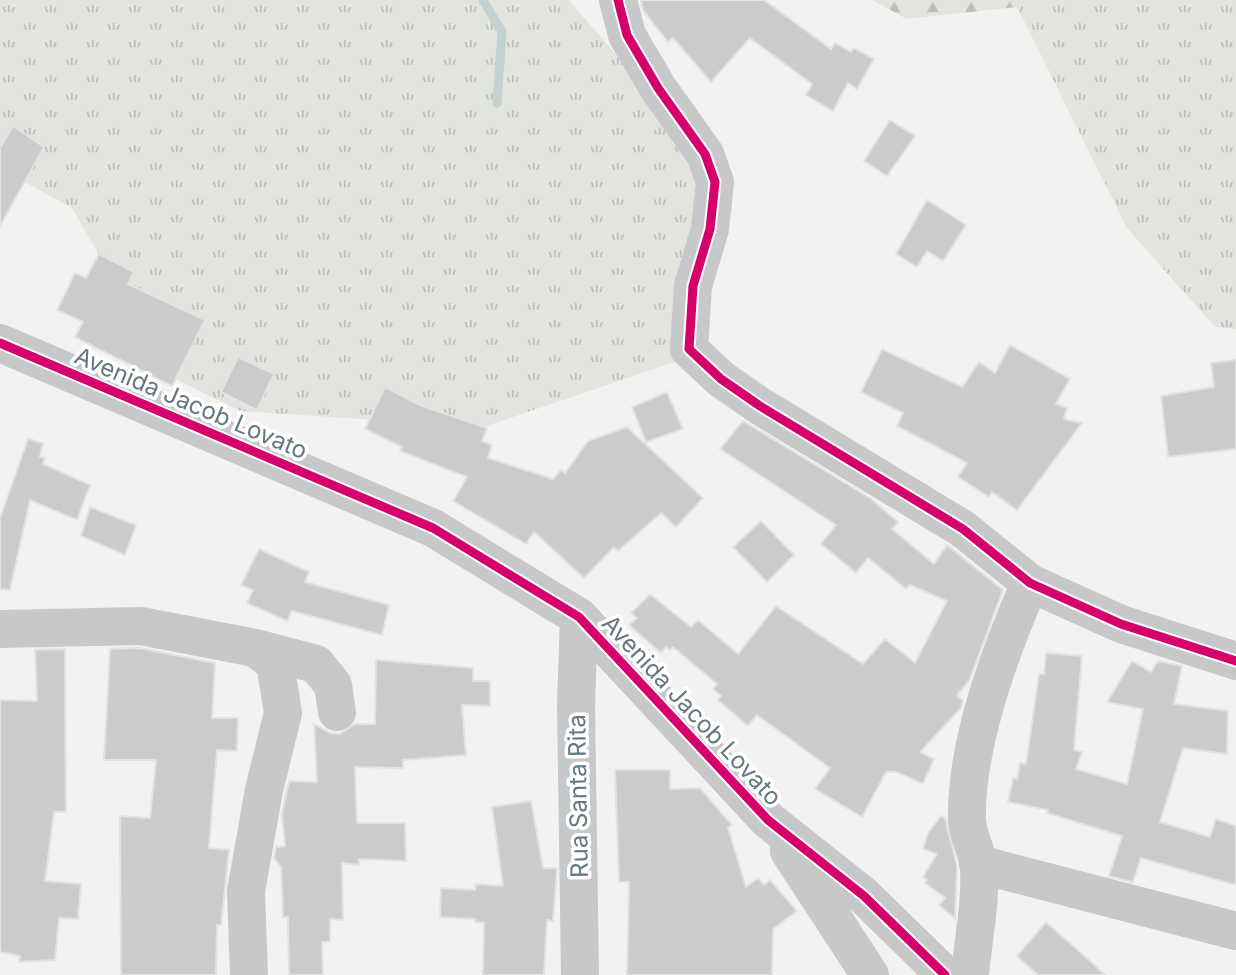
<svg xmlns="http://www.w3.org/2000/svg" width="1236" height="975" font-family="Inter,sans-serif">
<defs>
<pattern id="grass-tufts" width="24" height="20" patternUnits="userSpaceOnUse" patternTransform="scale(1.75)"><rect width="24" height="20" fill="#e2e4de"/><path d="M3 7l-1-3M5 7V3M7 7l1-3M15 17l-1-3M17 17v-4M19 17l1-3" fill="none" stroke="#bbbeb9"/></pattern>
<pattern id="forest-firs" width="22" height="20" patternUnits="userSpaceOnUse" patternTransform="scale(1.75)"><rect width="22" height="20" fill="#e2e4de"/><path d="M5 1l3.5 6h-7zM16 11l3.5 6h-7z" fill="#bbbeb9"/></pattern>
</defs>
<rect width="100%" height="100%" fill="#f3f2f1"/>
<!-- grass -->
<path fill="url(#grass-tufts)" d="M0,0H569L699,151L689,357L484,427L240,411L167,375L72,208L0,168Z
M1022,0H1236V329L1215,327L1127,228L1017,7Z"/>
<!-- forest -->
<path fill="url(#forest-firs)" d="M872,0H1022L1017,7L907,19Z"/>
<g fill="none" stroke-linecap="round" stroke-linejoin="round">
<!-- stream -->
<path stroke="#c5d0d1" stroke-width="9" d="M483,0L502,32L497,103"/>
</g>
<!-- building -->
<path fill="#cacbcb" stroke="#e2e2e1" stroke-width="2" d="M641,0H764L831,49L835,43L851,52L854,48L874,59L857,89L848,83L833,111L806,95L812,84L750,38L711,82L673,38L668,42L643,10Z
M890,120L915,136L887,176L864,161Z
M13,126L44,147L0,226V148Z
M927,200L966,225L943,261L927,251L917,267L896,254Z
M99,254L134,272L128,284L205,320L172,386L75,337L83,322L57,310L75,273L86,278Z
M1010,345L1070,379L1056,404L1067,408L1064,419L1082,423L1017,510L992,492L989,497L958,477L967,463L897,426L903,413L861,392L882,349L962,387L979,362L995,373Z
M238,357L274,374L257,410L221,392Z
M1236,360V449L1168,457L1161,396L1214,387L1211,363Z
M385,387L420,405L487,428L482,441L492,445L488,458L553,479L561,470L565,473L588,441L627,427L703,498L676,527L661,513L618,551L614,547L584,578L534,532L526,544L453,501L467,477L400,451L402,447L365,429Z
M667,392L683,429L646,442L632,407Z
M743,421L870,498L898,522L892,529L934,564L947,545L1003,590L969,681L957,695L963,701L961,708L920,752L934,759L923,784L897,772H886L862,817L815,789L830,768L757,715L748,726L718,700L721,696L713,689L717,684L673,647L670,650L666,647L661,653L629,625L637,618L631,613L650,594L691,627L698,620L738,654L776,606L863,664L885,639L915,663L947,601L910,585L906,589L868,558L856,573L821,544L836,525L720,449Z
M28,439L43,443L40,457L45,458L43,464L90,485L77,520L30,500L10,590L0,589V518Z
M90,507L136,525L125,555L81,536Z
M761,521L794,555L767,582L733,547Z
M259,549L309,572L305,582L389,605L382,635L292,611L287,621L247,603L253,590L241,585Z
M139,648L215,663L212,718H238L237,751L217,750L209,848L229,850L221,925H217L216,975H121L120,816L150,818L156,760H104L110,649Z
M65,649L66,812H54L45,881L81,884L78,919L59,918L55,960L19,962L20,956L0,952V700L37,701L35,650Z
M1046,653L1082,656L1074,750L1082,752L1076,769L1127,784L1143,709L1107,702L1132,661L1151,672L1158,661L1182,666L1174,704L1228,711L1227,754L1183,748L1160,822L1210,837L1216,819L1236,826V885L1141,858L1133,882L1109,876L1122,836L1047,813L1048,810L1008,802L1013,778L1017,779L1020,763L1026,764L1039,674H1044Z
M376,660L473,668V681H490V706L462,705L466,755L403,760V768L355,767L357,823H405L406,861L359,859V865L342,863L343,920L330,919V942H322L323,975H289L288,917H283L281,867L274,858L276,847L285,846L282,813L289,781L317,782L314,724L330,733L340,734L355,724H375Z
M615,770H670V789L700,788L732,825L728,828L746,887L758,878L764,885L770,880L797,911L773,929L772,975H627L629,882H619Z
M531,801L543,868H557L553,921L547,920L544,975H483L484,923L475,922V919L440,917L441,888L475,890L476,884L503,886L492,807Z
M941,816L945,818L957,866L955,919L939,905L945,898L925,883L927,880L923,877L937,854L923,849L928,833Z
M1046,922L1089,960L1105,975H1038L1017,956Z"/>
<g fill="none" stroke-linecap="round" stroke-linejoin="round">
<!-- minor -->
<path stroke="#c7c8c9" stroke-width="38" d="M618,0L627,35L658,88L705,154L715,182L710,229L693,286L689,349L721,379L760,406L963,529L1030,583L1121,624L1236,661
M0,343L433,528L579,617L768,820L864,896L945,975
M579,617L576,705L580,975
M0,629L141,626L255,648L316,664L333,685L337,712
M789,851L870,975
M978,864L1236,931
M249,975L246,891L264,790L283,713L275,663L255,648
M970,975C973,939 981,904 979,868C978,852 968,837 967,821C965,745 1000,652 1030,583"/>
<!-- cycleway casing -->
<g stroke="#fff" stroke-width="13">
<path id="cycleway" d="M618,0L627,35L658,88L705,154L715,182L710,229L693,286L689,349L721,379L760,406L963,529L1030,583L1121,624L1236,661
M0,343L433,528L579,617L768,820L864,896L945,975"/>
</g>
<!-- cycleway -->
<use href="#cycleway" stroke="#d6006c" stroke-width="9"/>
</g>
<g text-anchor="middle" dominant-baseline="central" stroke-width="7" stroke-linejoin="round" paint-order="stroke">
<!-- street labels -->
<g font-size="24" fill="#637881" stroke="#fff">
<text transform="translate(191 403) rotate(23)">Avenida Jacob Lovato</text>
<text transform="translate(692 710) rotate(47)">Avenida Jacob Lovato</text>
<text transform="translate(578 796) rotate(-91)">Rua Santa Rita</text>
</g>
</g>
</svg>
